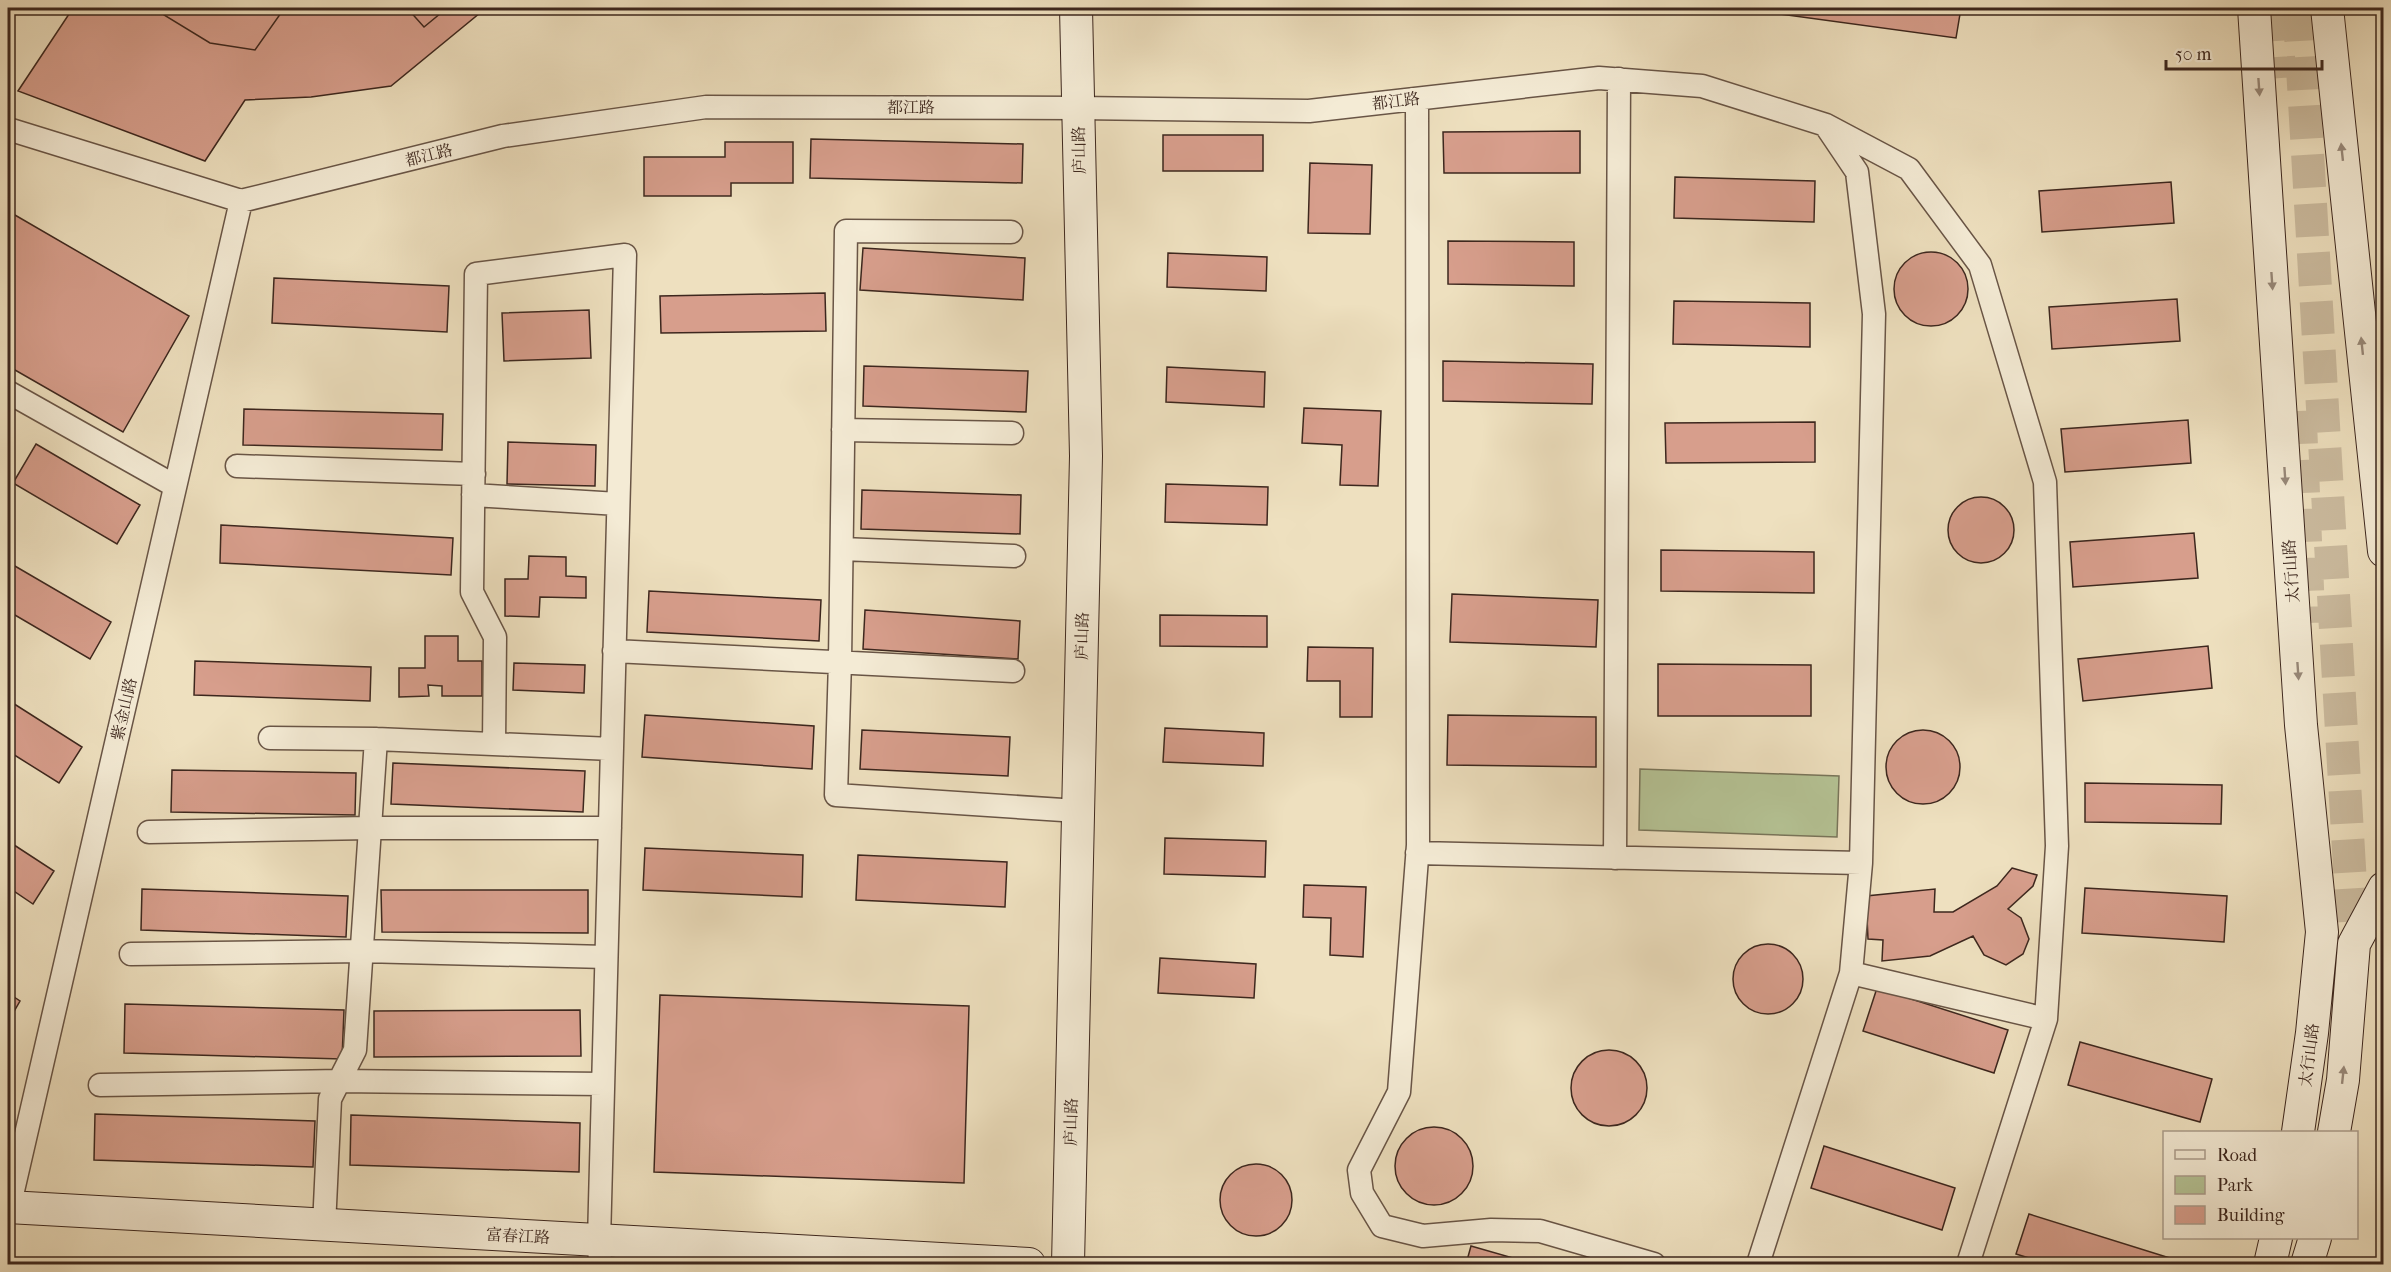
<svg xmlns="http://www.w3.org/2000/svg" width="2391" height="1272" font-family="'IM FELL French Canon','Noto Serif SC',serif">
<rect width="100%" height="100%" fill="#eee0bf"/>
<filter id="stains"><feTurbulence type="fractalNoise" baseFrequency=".00333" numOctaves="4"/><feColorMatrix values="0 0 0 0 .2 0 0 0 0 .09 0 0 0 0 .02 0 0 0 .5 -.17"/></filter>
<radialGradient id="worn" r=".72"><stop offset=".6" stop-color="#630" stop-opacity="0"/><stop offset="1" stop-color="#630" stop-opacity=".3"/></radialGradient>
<!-- green -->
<path fill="#b5c395" stroke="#79755a" stroke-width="1.5" d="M1640,769L1839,776L1837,837L1639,830Z"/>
<!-- building -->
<path fill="#d79e8c" stroke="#3d271e" stroke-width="1.5" d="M73,8H486L391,86L311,97L245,100L205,161L18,91Z
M159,8H278L281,13L255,50L210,43L164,15Z
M407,8H447L424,27Z
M930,8H989V13L930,9Z
M1735,8H1961L1956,38Z
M2105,8H2150L2149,13Z
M1580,131V173H1444L1443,132Z
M1163,135H1263V171H1163Z
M811,139L1023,144L1022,183L810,178Z
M725,142H793V183H731V196H644V157H725Z
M1310,163L1372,165L1370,234L1308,233Z
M1675,177L1815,181L1814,222L1674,218Z
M2171,182L2174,223L2042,232L2039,191Z
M8,211L189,316L123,432L8,366Z
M1448,241L1574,242V286L1448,284Z
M863,248L1025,258L1023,300L860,290Z
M1894 289a37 37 0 1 1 74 0a37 37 0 1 1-74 0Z
M1168,253L1267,257L1266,291L1167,287Z
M274,278L449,286L447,332L272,323Z
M825,293L826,331L661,333L660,296Z
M2177,299L2180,341L2052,349L2049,307Z
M1674,301L1810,303V347L1673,344Z
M589,310L591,358L504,361L502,313Z
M1443,361L1593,364L1592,404L1443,401Z
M864,366L1028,371L1026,412L863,406Z
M1167,367L1265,372L1264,407L1166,402Z
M1304,408L1381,411L1378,486L1340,485L1342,445L1302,443Z
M244,409L443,414L442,450L243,445Z
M2188,420L2191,463L2065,472L2061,429Z
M1815,422V462L1666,463L1665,423Z
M508,442L596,445L595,486L507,484Z
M36,444L140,505L117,544L13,483Z
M1166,484L1268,487L1267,525L1165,522Z
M862,490L1021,495L1020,534L861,529Z
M1948 530a33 33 0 1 1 66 0a33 33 0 1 1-66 0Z
M221,525L453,538L451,575L220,563Z
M2194,533L2198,578L2073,587L2070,542Z
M1661,550L1814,552V593L1661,591Z
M529,556L566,557V576L586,577V598L540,597L539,617L505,616V579H528Z
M8,562L111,622L90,659L8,611Z
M649,591L821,600L819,641L647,632Z
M1452,594L1598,600L1596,647L1450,642Z
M865,610L1020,621L1018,659L863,649Z
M1160,615L1267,616V647L1160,646Z
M425,636H458V661H482V696H442V686L428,685L429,696L399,697V668H425Z
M2208,646L2212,688L2083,701L2078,659Z
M1308,647L1373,648L1372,717H1340V681H1307Z
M195,661L371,667L370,701L194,695Z
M514,663L585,665L584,693L513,690Z
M1658,664L1811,665V716H1658Z
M8,700L82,747L59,783L8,751Z
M645,715L814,726L812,769L642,757Z
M1448,715L1596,717V767L1447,765Z
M1165,728L1264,733L1263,766L1163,762Z
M1886 767a37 37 0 1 1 74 0a37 37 0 1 1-74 0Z
M862,730L1010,737L1008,776L860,769Z
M393,763L585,771L583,812L391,804Z
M172,770L356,773L355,815L171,812Z
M2085,783L2222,785L2221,824L2085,822Z
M1165,838L1266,841L1265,877L1164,874Z
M8,841L54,871L33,904L8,887Z
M645,848L803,855L802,897L643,890Z
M858,855L1007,862L1005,907L856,900Z
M2012,868L2037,875L2033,886L2008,909L2021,918L2029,939L2023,954L2006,965L1984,955L1973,936L1930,956L1882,961L1883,940L1868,939L1866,896L1935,889L1934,912H1953L1997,886Z
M1304,885L1366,887L1363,957L1330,955L1331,918L1303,917Z
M2085,888L2227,896L2224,942L2082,933Z
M142,889L348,896L346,937L141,930Z
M381,890H588V933L382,932Z
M1733 979a35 35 0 1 1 70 0a35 35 0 1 1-70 0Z
M1160,958L1256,964L1254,998L1158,993Z
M1877,988L2008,1030L1994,1073L1863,1031Z
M8,993L20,1001L8,1022Z
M660,995L969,1006L964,1183L654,1172Z
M125,1004L344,1010L342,1059L124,1053Z
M580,1010L581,1056L374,1057V1011Z
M2080,1042L2212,1079L2200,1122L2068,1085Z
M1571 1088a38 38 0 1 1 76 0a38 38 0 1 1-76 0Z
M95,1114L315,1121L313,1167L94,1160Z
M351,1115L580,1123L579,1172L350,1165Z
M1395 1166a39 39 0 1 1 78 0a39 39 0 1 1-78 0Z
M1824,1146L1955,1188L1942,1230L1811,1188Z
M1220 1200a36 36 0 1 1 72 0a36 36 0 1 1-72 0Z
M2029,1214L2173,1259L2171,1264H2048L2016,1254Z
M1471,1246L1534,1264H1466Z"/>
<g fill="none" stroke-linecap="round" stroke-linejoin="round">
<!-- primary-tunnel -->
<path stroke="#cbbb9f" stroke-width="33" stroke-dasharray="33 16" stroke-linecap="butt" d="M2275,8L2280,78
M2299,8L2354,944
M2300,411L2309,623"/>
<!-- street casing -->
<g stroke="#695546" stroke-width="25">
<path id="street" d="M1417,99L1418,845L1399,1092L1359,1170L1362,1193L1382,1226L1423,1236L1491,1230L1540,1231L1654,1264
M8,129L241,201L503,136L706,107L1078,108L1309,111L1599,78L1702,86L1826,125L1909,169L1980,265L2045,482L2057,846L2046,1019L1968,1264
M1011,232L846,231L840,661L836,795L1078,811
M8,392L175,486
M843,430L1012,433
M237,466L474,474
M473,495L618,504
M842,549L1014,556
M614,651L1013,671
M270,738L376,739L612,749
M494,744L495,637L472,592L476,274L625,255L599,1241L600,1264
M149,832L370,828H610
M1417,853L1861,863
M1615,858L1619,79
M131,954L362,951L606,957
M1851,973L2046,1019
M100,1085L340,1081L603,1084
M9,1208L241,201
M324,1226L330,1099L355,1050L376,739
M1758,1264L1851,973L1861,863L1874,314L1857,172L1828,129"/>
</g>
<!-- secondary casing -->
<g stroke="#3d271e" stroke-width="34">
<path id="secondary" d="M2254,8L2301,725L2322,932L2312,1033L2298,1132
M2327,8L2384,551
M2334,1132L2343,1080L2354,944L2384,888
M8,1207L1029,1264
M1068,1264L1086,456L1076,8
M2270,1264L2276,1238
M2307,1264L2315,1238"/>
</g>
<!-- street -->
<use href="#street" stroke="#f4ebd5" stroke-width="22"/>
<!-- secondary -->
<use href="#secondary" stroke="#f4ebd5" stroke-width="32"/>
</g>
<!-- one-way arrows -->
<defs><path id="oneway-solid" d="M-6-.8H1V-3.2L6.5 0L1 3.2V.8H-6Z" transform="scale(1.5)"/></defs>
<g fill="#98897a">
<use href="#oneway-solid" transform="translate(2259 87) rotate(86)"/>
<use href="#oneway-solid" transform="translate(2342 152) rotate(-96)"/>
<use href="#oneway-solid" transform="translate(2272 281) rotate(86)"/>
<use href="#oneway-solid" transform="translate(2362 346) rotate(-96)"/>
<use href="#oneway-solid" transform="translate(2285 476) rotate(86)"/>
<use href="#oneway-solid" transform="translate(2298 671) rotate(86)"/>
<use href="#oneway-solid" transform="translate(2343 1075) rotate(-84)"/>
</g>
<g text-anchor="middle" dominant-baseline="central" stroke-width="6" stroke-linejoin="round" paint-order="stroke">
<!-- street labels -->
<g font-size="16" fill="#3d271e" stroke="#f4ebd5">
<text transform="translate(1396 101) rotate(-7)">都江路</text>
<text x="911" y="107">都江路</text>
<text transform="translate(1079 150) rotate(-91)">庐山路</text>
<text transform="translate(429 155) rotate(-14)">都江路</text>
<text transform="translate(2291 571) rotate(-94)">太行山路</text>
<text transform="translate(1082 636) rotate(-89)">庐山路</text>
<text transform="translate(124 709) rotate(-77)">紫金山路</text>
<text transform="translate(2309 1055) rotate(-83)">太行山路</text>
<text transform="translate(1071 1122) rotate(-89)">庐山路</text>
<text transform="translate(518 1236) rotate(3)">富春江路</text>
</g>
</g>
<!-- margin -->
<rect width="2391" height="1272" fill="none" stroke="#eee0bf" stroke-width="30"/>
<rect x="9" y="9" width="2373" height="1254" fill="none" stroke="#3d271e" stroke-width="3"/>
<rect x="15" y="15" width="2361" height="1242" fill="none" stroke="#3d271e" stroke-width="1.5"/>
<!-- legend -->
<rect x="2163" y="1131" width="195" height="108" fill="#f4ebd5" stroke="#ab9d8c" stroke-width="1.5"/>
<rect x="2175" y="1150" width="30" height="9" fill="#f4ebd5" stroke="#ab9d8c" stroke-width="1.5"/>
<text x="2217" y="1161" font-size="18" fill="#3d271e">Road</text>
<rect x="2175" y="1176" width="30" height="18" fill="#b5c395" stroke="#ab9d8c" stroke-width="1.5"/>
<text x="2217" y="1191" font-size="18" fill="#3d271e">Park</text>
<rect x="2175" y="1206" width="30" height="18" fill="#d79e8c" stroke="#ab9d8c" stroke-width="1.5"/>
<text x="2217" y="1221" font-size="18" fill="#3d271e">Building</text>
<!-- scale -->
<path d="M2166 60v9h156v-9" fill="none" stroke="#3d271e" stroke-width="3"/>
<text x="2175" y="60" font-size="18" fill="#3d271e" stroke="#f4ebd5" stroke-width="4.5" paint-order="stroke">50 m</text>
<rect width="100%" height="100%" filter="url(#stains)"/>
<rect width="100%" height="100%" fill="url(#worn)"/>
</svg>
